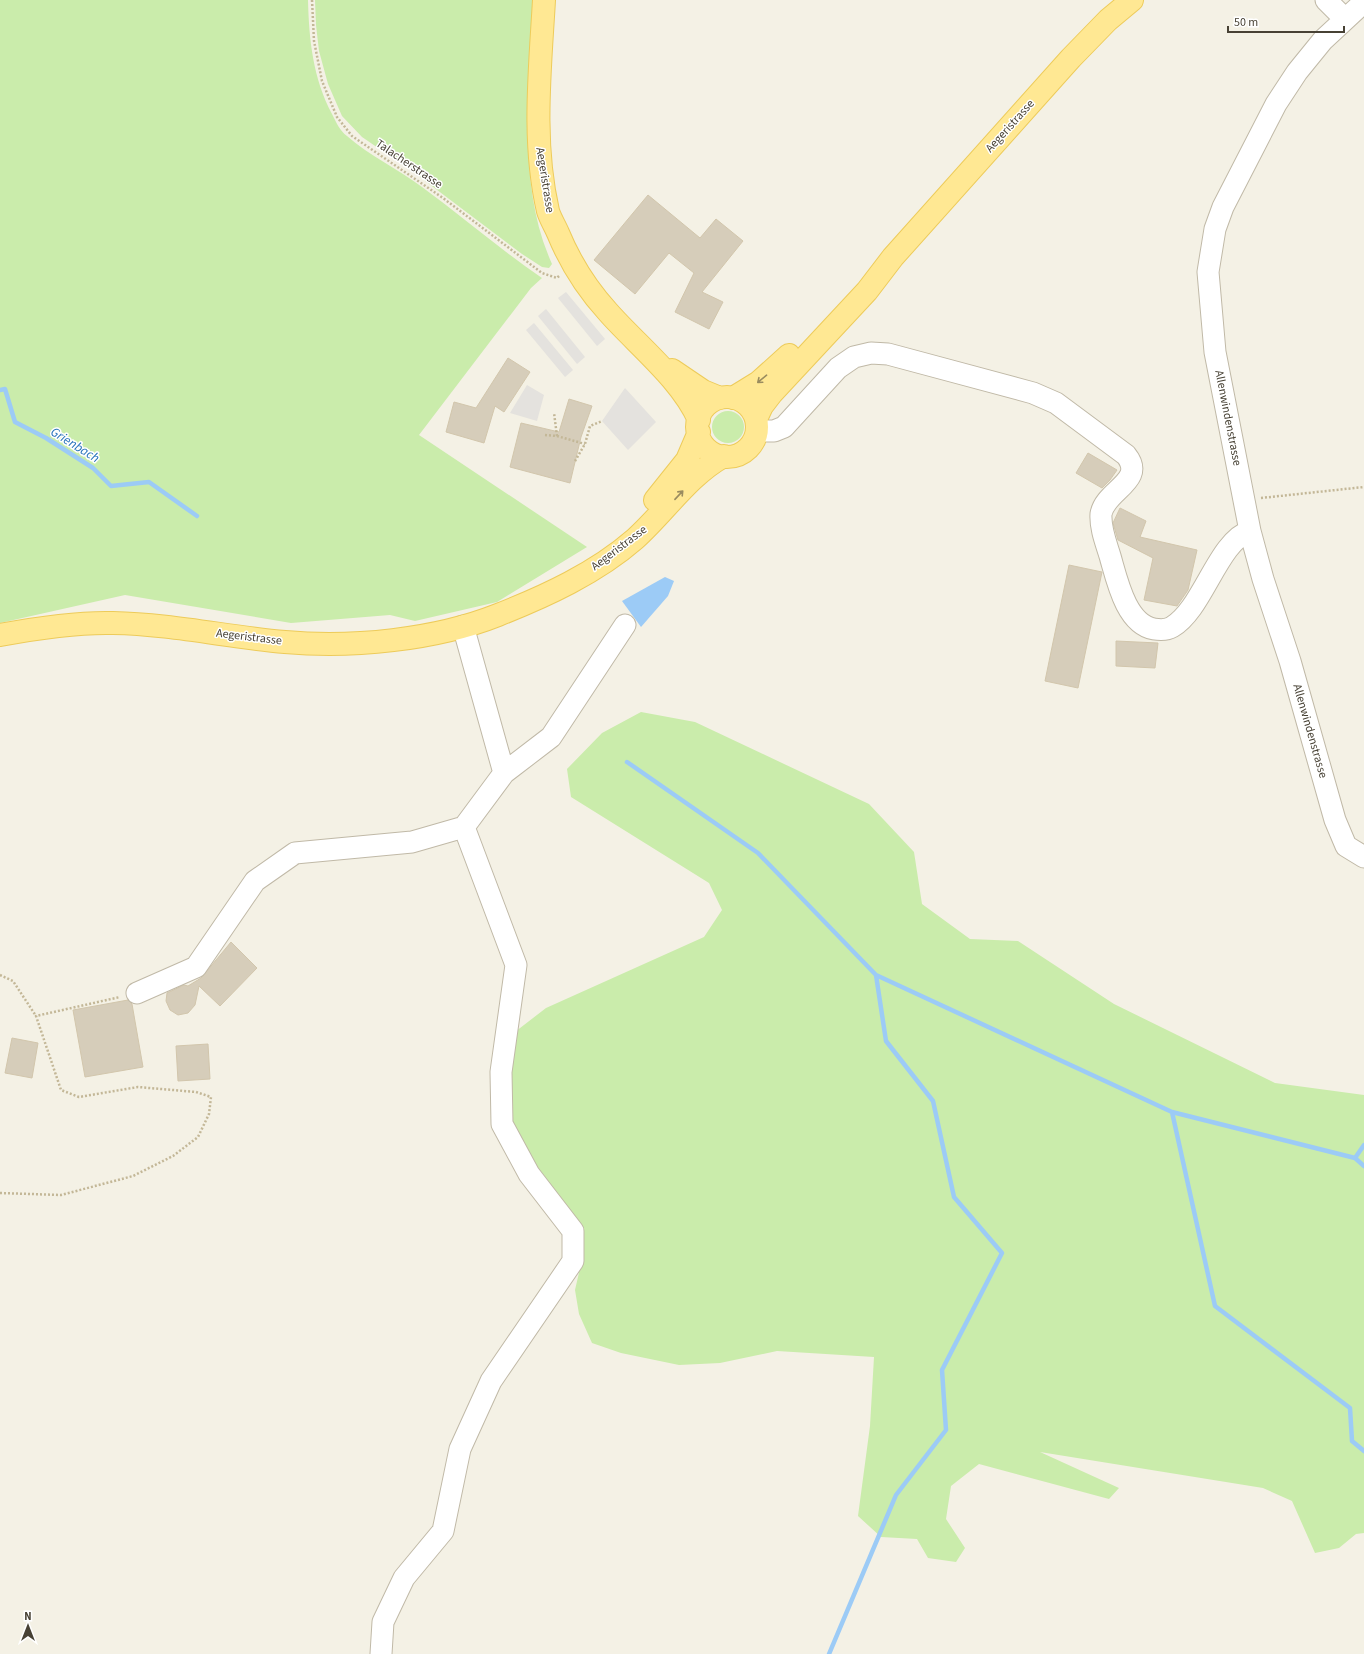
<svg xmlns="http://www.w3.org/2000/svg" width="1364" height="1654" font-family="'Source Sans 3',sans-serif">
<rect width="100%" height="100%" fill="#f4f1e5"/>
<!-- green -->
<path fill="#caecab" d="M0,0H308C309,40 313,78 332,114C336,122 340,131 347,136C370,156 398,169 422,187C463,217 501,250 542,278L531,288L419,435L587,547L497,602L415,621L390,615L291,623L125,595L0,623Z
M315,0H537C531,88 515,181 552,264L549,268L542,267L522,254L412,171L362,137L342,116L328,84L319,51L316,25Z
M712 427a16 16 0 1 1 32 0a16 16 0 1 1-32 0Z
M641,712L695,722L869,804L914,852L922,904L970,939L1018,941L1114,1004L1275,1083L1364,1095V1533L1356,1534L1339,1548L1315,1553L1292,1501L1263,1488L1040,1452L1119,1488L1109,1499L979,1464L951,1486L946,1519L965,1548L956,1562L928,1558L917,1539L881,1537L858,1516L870,1426L874,1357L777,1351L720,1363L679,1365L621,1353L592,1343L579,1314L575,1290L581,1264L535,1164L509,1115L511,1035L546,1008L704,937L722,910L709,883L571,797L567,769L602,733Z"/>
<!-- parking -->
<path fill="#e4e2de" d="M566,292L605,339L597,346L558,298Z
M546,309L585,357L577,364L538,316Z
M534,323L573,370L565,377L526,330Z
M527,385L544,395L537,421L510,413Z
M625,388L656,422L628,450L602,421Z"/>
<!-- water -->
<path fill="#9ccbf6" d="M665,577L674,581L668,596L641,627L622,601Z"/>
<g fill="none" stroke-linecap="round" stroke-linejoin="round">
<!-- stream -->
<path stroke="#9ccbf6" stroke-width="4.5" d="M0,390L5,389L15,422L46,438L93,468L111,486L149,482L197,516
M627,762L758,853L876,975L1172,1112L1215,1306L1350,1408L1352,1441L1364,1451
M1172,1112L1355,1158L1364,1166
M1355,1158L1364,1145
M829,1654L896,1495L946,1430L942,1370L1002,1253L954,1197L933,1101L886,1041L876,975"/>
</g>
<!-- building -->
<path fill="#d6cdba" stroke="#d2c6ac" d="M648,195L700,238L716,219L743,241L702,292L723,302L709,329L675,312L694,273L669,253L635,294L594,260Z
M508,358L530,372L504,412L495,406L484,443L446,432L454,402L476,408Z
M569,399L592,406L581,437L570,483L510,467L521,423L559,432Z
M1088,453L1117,470L1110,480L1102,488L1076,473Z
M1120,508L1146,521L1140,537L1197,550L1188,590L1177,606L1144,600L1153,558L1118,540L1113,523Z
M1069,565L1102,572L1078,688L1045,681Z
M1116,641L1158,643L1155,668L1116,666Z
M231,942L257,968L220,1006L199,986L195,1005L188,1013L178,1015L170,1010L166,1001L167,993L184,985L188,986L201,978Z
M128,1000L132,1004L143,1067L85,1077L73,1010Z
M12,1038L38,1043L32,1078L5,1073Z
M208,1044L210,1079L178,1081L176,1046Z"/>
<g fill="none" stroke-linecap="round" stroke-linejoin="round">
<!-- minor casing -->
<g stroke="#c0b9a7" stroke-width="23">
<path id="minor" d="M1326,0L1345,19
M1364,2L1323,40L1297,72L1276,104L1223,207L1215,229L1208,272L1215,352L1250,531L1263,579L1290,661L1335,820L1346,846L1364,857
M757,431H774L784,427L838,368L854,357L871,353L888,354L1033,393L1056,403L1126,455C1147,481 1105,490 1101,514C1100,528 1106,543 1110,556C1117,580 1126,624 1154,629C1160,630 1167,630 1172,627C1203,609 1218,541 1250,531
M504,773L551,737L625,625
M137,993L196,967L255,881L295,853L412,842L464,827
M381,1654L383,1622L404,1578L443,1531L460,1449L491,1381L573,1261V1231L529,1174L502,1124L501,1072L516,965L464,827L504,773L463,626"/>
</g>
<!-- major casing -->
<g stroke="#edcb5a" stroke-width="24">
<path id="major" d="M544,0C540,70 532,142 548,211C550,218 555,226 558,233C570,262 586,288 608,312C637,345 681,379 699,420
M672,370L703,391L720,398
M697 427a30 30 0 1 1 60 0a30 30 0 1 1-60 0Z
M733,398L759,382L789,355
M756,419L762,406L772,393L867,291L893,257L1071,58L1108,20L1132,0
M655,500L687,460L699,432
M0,635C37,628 75,622 113,623C171,624 228,637 285,642C352,648 435,640 498,615C546,596 596,573 635,539C665,512 689,475 724,456"/>
</g>
<!-- path -->
<path stroke="#c3b797" stroke-width="2.5" stroke-dasharray="2 2" stroke-linecap="butt" d="M312,0L314,41L322,81L337,117L352,136L443,198L542,273L557,278L559,276
M545,435L557,436L554,413
M557,436L585,444
M575,461L585,444L590,426L602,421
M741,463L754,454L759,449
M1261,498L1364,487
M0,975L13,981L36,1016
M0,1193L61,1195L133,1176L173,1156L198,1137L209,1114L211,1097L196,1092L138,1087L79,1097L61,1090L36,1016L120,997"/>
<!-- minor -->
<use href="#minor" stroke="#fff" stroke-width="21"/>
<!-- major -->
<use href="#major" stroke="#ffe893" stroke-width="22"/>
</g>
<!-- one-way arrows -->
<defs><path id="oneway-shaft" d="M-6 0H5M1.5-3L5.5 0L1.5 3" fill="none" stroke-width="1.6" stroke-linecap="round" stroke-linejoin="round"/></defs>
<g stroke="#9a8c5f">
<use href="#oneway-shaft" transform="translate(762 379) rotate(140)"/>
<use href="#oneway-shaft" transform="translate(679 495) rotate(-47)"/>
</g>
<g text-anchor="middle" dominant-baseline="central" stroke-width="3" stroke-linejoin="round" paint-order="stroke">
<!-- street labels -->
<g font-size="12" fill="#474134" stroke="#fff">
<text transform="translate(1010 126) rotate(-48)">Aegeristrasse</text>
<text transform="translate(409 164) rotate(34)">Talacherstrasse</text>
<text transform="translate(545 180) rotate(81)">Aegeristrasse</text>
<text transform="translate(1228 418) rotate(79)">Allenwindenstrasse</text>
<text transform="translate(619 548) rotate(-37)">Aegeristrasse</text>
<text transform="translate(249 637) rotate(7)">Aegeristrasse</text>
<text transform="translate(1310 731) rotate(74)">Allenwindenstrasse</text>
</g>
<!-- water labels -->
<g font-size="13" font-style="italic" fill="#2571bb" stroke="#fff">
<text transform="translate(75 445) rotate(32)">Grienbach</text>
</g>
</g>
<!-- north arrow -->
<g transform="translate(28 1626)" stroke="#ffffff" stroke-width="3" paint-order="stroke">
<path d="M0-3L7 15L0 10L-7 15Z" fill="#474134"/>
<text y="-6" font-size="11" font-weight="bold" text-anchor="middle" fill="#474134">N</text>
</g>
<!-- scale -->
<path d="M1228 26v6h116v-6" fill="none" stroke="#474134" stroke-width="2"/>
<text x="1234" y="26" font-size="12" fill="#474134" stroke="#ffffff" stroke-width="3" paint-order="stroke">50 m</text>
</svg>
